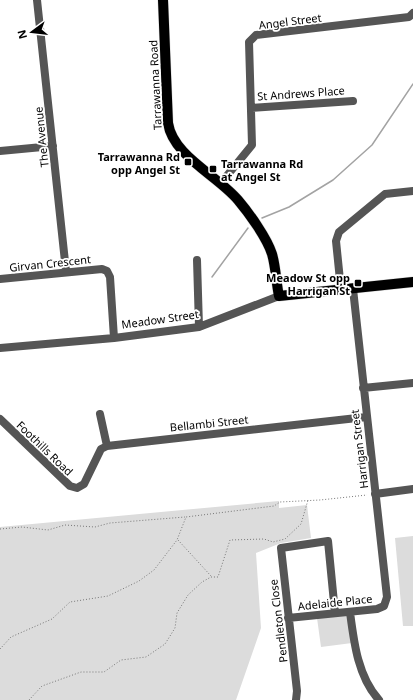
<svg xmlns="http://www.w3.org/2000/svg" width="413" height="700" font-family="'Noto Sans',sans-serif">
<rect width="100%" height="100%" fill="#fff"/>
<!-- green -->
<path fill="#dcdcdc" d="M279,501V508L307,505L311,538L281,543L256,553L261,628L236,700H0V527Z
M413,536V626H403L395,538Z
M346,615L349,619L352,643L321,647L317,618Z"/>
<g fill="none" stroke-linecap="round" stroke-linejoin="round">
<!-- stream -->
<path stroke="#a3a3a3" stroke-width="1.5" d="M262,218L289,207L333,180L372,145L413,84
M212,277L248,228"/>
<!-- major casing -->
<g stroke="#dbdbdb" stroke-width="11">
<path id="major" d="M163,0L168,123C173,156 217,175 238,200C249,213 267,238 272,254C276,268 276,282 279,296L413,282"/>
</g>
<!-- path -->
<path stroke="#777" stroke-width="1" stroke-dasharray="1 2" stroke-linecap="butt" d="M0,529L22,527L48,530L65,525L95,527L110,523L185,517
M178,540L211,576
M0,649L11,637L52,619L70,602L108,596L139,581L154,570L177,540L186,517L274,506L280,502L320,500L367,495
M29,700L42,686L81,672H104L121,660L146,657L165,644L175,628L177,613L188,595L202,582L211,577H218L230,540L264,539L273,542L285,539L301,524L308,500"/>
<!-- minor -->
<path stroke="#555" stroke-width="8" d="M37,0L66,271
M252,108L353,101
M0,151L53,146
M221,183L252,145L249,42L256,35L409,17L413,13
M197,260L199,327
M0,279L102,269L107,271L110,277L114,338
M341,290L336,241L339,232L385,194L413,191
M0,348L114,338L199,327L279,296
M363,388L413,383
M100,414L107,446
M0,419L70,486L77,488L84,484L101,449L107,446L366,417
M375,494L413,489
M350,612C354,643 358,677 379,700
M288,618L377,609L384,606L387,597L353,289
M296,700L297,691L281,548L328,541L335,613"/>
<!-- major -->
<use href="#major" stroke="#000" stroke-width="10"/>
</g>
<!-- markers -->
<g fill="#000" stroke="#fff" stroke-width="1.5">
<rect x="184" y="158" width="8" height="8" rx="2"/>
<rect x="209" y="165" width="8" height="8" rx="2"/>
<rect x="354" y="279" width="8" height="8" rx="2"/>
</g>
<g text-anchor="middle" dominant-baseline="central" stroke-width="3.5" stroke-linejoin="round" paint-order="stroke">
<!-- street labels -->
<g font-size="11" fill="#000" stroke="#fff">
<text transform="translate(290 21) rotate(-7)">Angel Street</text>
<text transform="translate(155 85) rotate(-93)">Tarrawanna Road</text>
<text transform="translate(301 93) rotate(-4)">St Andrews Place</text>
<text transform="translate(41 137) rotate(-96)">The Avenue</text>
<text transform="translate(50 263) rotate(-6)">Girvan Crescent</text>
<text transform="translate(160 319) rotate(-8)">Meadow Street</text>
<text transform="translate(209 423) rotate(-6)">Bellambi Street</text>
<text transform="translate(45 448) rotate(44)">Foothills Road</text>
<text transform="translate(359 449) rotate(-97)">Harrigan Street</text>
<text transform="translate(335 602) rotate(-6)">Adelaide Place</text>
<text transform="translate(278 621) rotate(-97)">Pendleton Close</text>
</g>
<!-- poi labels -->
<g font-size="11" font-weight="bold" fill="#000" stroke="#fff" text-anchor="end">
<text x="180" y="156">Tarrawanna Rd<tspan x="180" dy="13">opp Angel St</tspan></text>
<text x="221" y="163" text-anchor="start">Tarrawanna Rd<tspan x="221" dy="13">at Angel St</tspan></text>
<text x="350" y="277">Meadow St opp<tspan x="350" dy="13">Harrigan St</tspan></text>
</g>
</g>
<!-- north arrow -->
<g transform="translate(32 32) rotate(255)" stroke="#ffffff" stroke-width="3" paint-order="stroke">
<path d="M0-3L7 15L0 10L-7 15Z" fill="#000000"/>
<text y="-6" font-size="11" font-weight="bold" text-anchor="middle" fill="#000000">N</text>
</g>
</svg>
